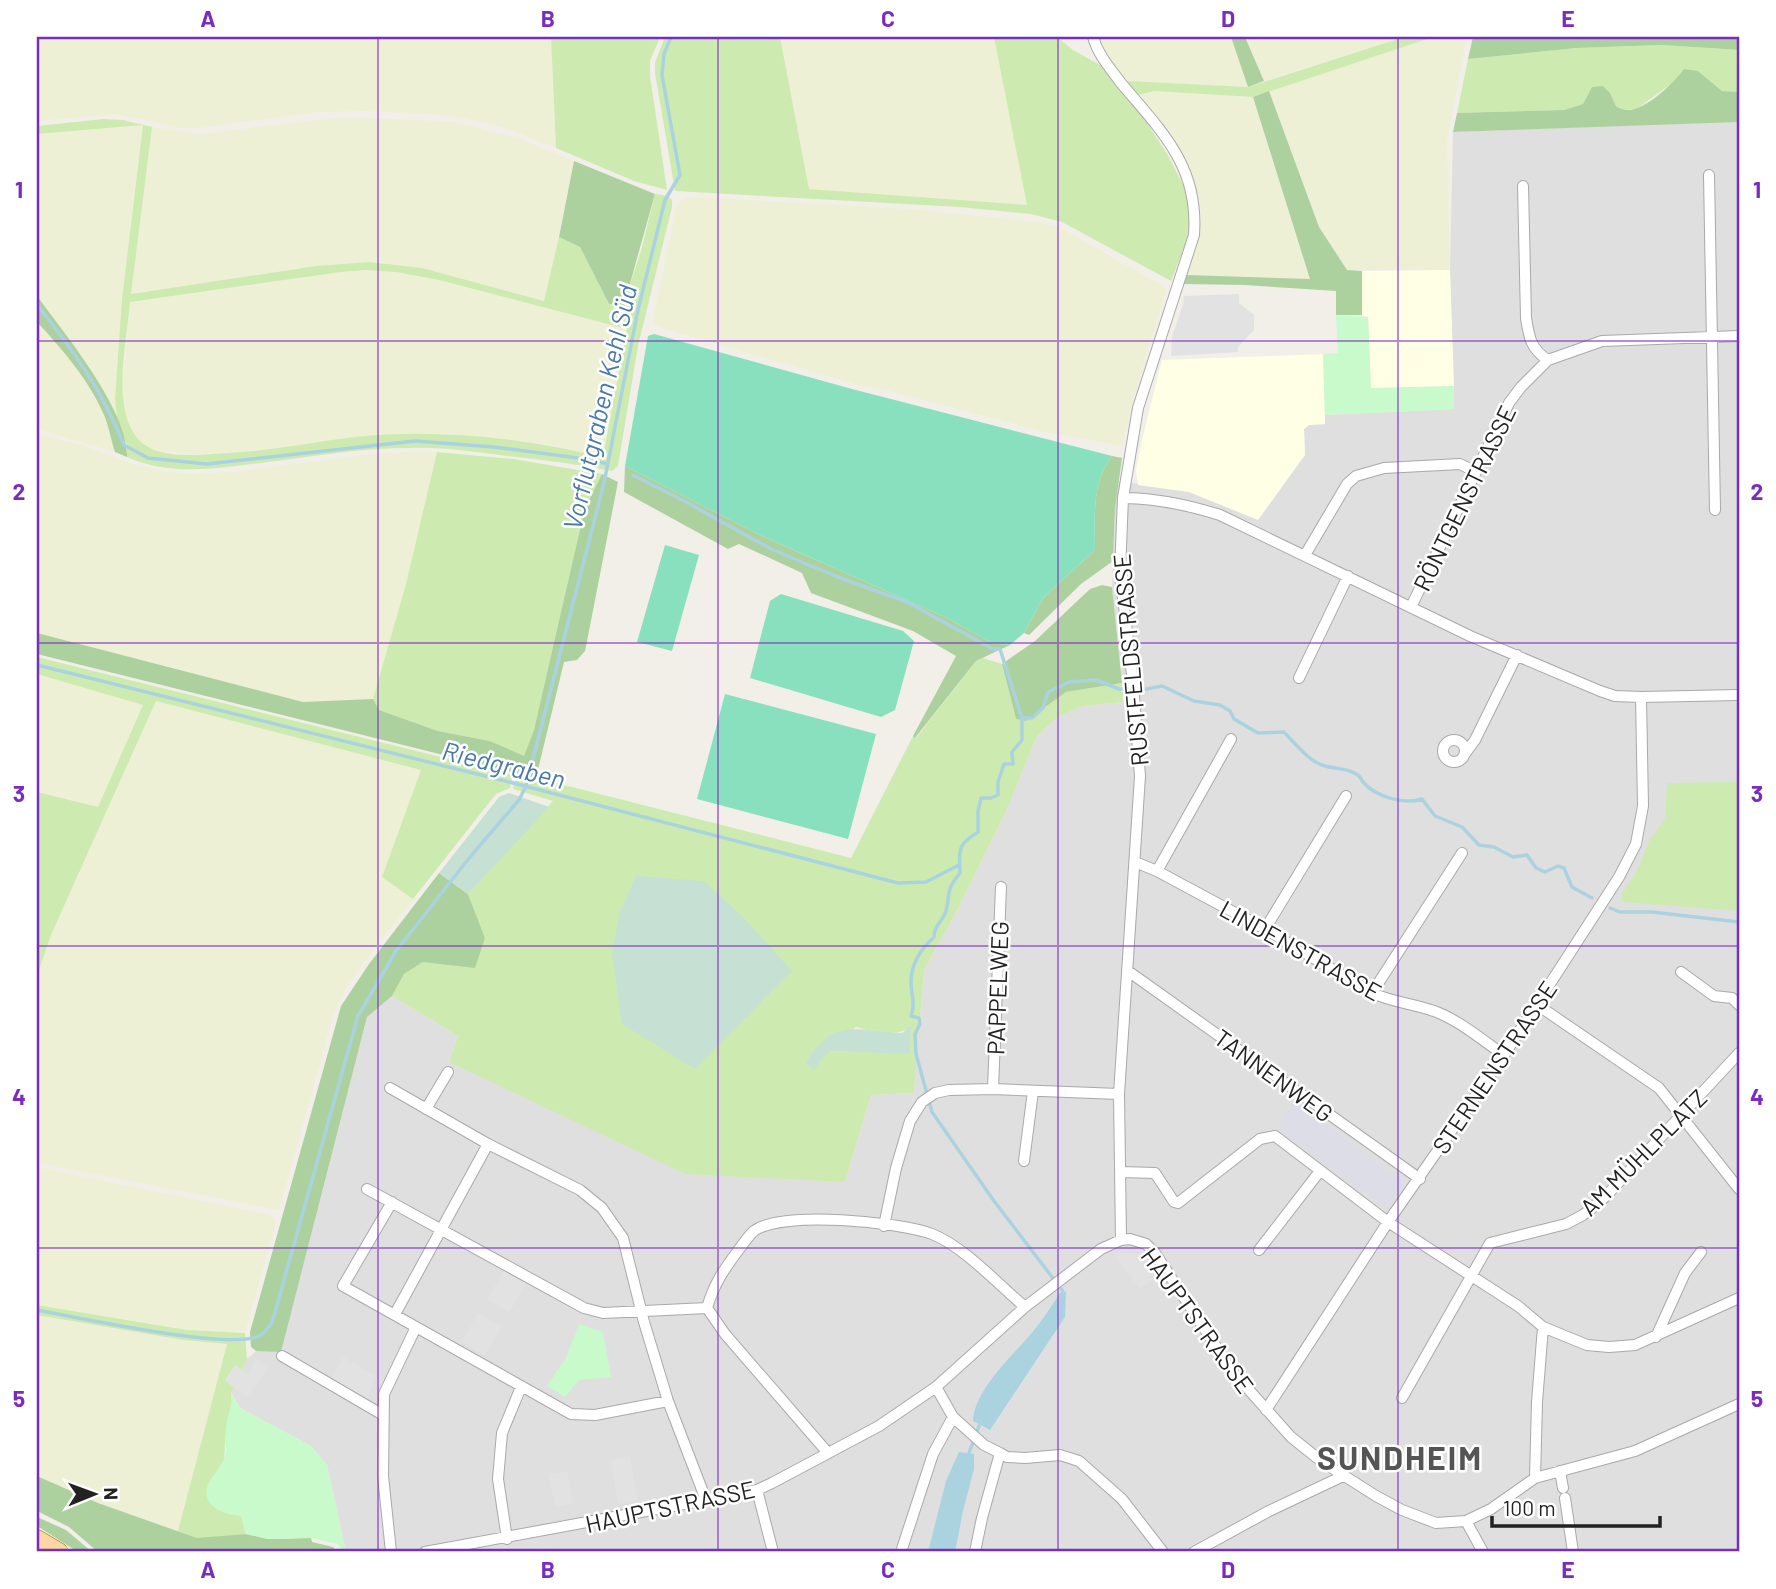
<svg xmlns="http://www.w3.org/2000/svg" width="1776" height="1589" font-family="Barlow,sans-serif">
<rect width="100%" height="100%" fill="#f2efe9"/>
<!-- residential -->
<path fill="#e0dfdf" d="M1702,122H1739V1552H346L327,1465L311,1446L240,1408L231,1392L247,1359L256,1351H281L367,1017L392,996L458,1036L449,1062L845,1182L871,1095L914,1093L924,970L959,907L1007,809L1037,736L1058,717L1083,706L1124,702L1112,587L1115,509L1119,481L1189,492L1218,503L1305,455L1304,429L1309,425L1325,424V415L1454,409L1450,270L1453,132Z"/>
<!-- education -->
<path fill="#ffffe5" d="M1450,270L1454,386L1371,388L1368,317L1362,315V271Z
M1323,354L1325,424L1309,425L1304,429L1305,455L1258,520L1189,492L1138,485L1136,470L1141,444L1162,360Z"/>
<!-- farmland -->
<path fill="#eef0d5" d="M37,37H551L556,148L502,127L463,118L430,114L364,111L318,112L199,128H181L116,114L37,121Z
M780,37H994L1028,205L809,189Z
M1098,37H1231L1248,87L1127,81L1115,68Z
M1245,37H1404L1264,81Z
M1433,37H1467L1447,140L1450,270H1347L1319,227L1269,91Z
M1154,91L1253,97L1310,279L1187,275L1201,218L1200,201L1187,162L1170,133L1138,95Z
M344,117L455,122L523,140L574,161L545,301L422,268L369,262L316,266L131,294L152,127L199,134Z
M143,125L122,299L115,399L117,417L93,374L37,296V134Z
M692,197L909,209L1039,222L1059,227L1163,286L1166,292L1133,399L1123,446L1044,432L886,390L858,385L665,329L654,324L653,318L676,208L681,200Z
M366,270L396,272L439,280L627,329L604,458L551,445L443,433L357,437L240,452L193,454L157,451L142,443L129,428L124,411L123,384L130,302L341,272Z
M37,322L62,349L87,384L105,417L115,452L37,429Z
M37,434L82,445L136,465L162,471L188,474L232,472L380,453L437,452L406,584L373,699L304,702L37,633Z
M37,674L143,704L98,807L37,792Z
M156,701L421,770L383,877L413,899L356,974L342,996L333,1016L279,1210L37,1163V976L51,935Z
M37,1167L271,1215L276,1222L245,1333L187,1330L37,1305Z
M37,1315L183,1340L227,1344L178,1531L98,1503L37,1476Z"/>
<!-- grass -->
<path fill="#cdebb0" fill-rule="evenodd" d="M551,37H660L650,61V76L667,190L634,181L556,148Z
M665,37H780L809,189L1027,205L994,37H1057L1073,50L1100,65L1140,112L1169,157L1187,193L1190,216L1187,240L1171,281L1062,222L1031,214L960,207L675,191L655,73V62Z
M1404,37H1433L1253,97L1154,91L1138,95L1127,81L1248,87Z
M1662,45L1739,50V92L1722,91L1698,71L1675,81L1638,108L1626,110L1616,106L1610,93L1592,87L1583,104L1564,110L1457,113L1468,59L1577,48Z
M103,119L123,120L152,127L131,294L316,266L369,262L422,268L544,301L559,237L580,247L609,304L623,305L641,251L655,194L668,196L672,200V207L638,346L618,466L612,471C577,464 542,460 507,456C475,452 443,447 411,448C363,448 316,456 268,462C221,468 172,477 127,457V445L117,417L115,399L122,299L143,125L37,134V126ZM366,270L396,272L439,280L627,329L603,457C521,438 439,428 355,437C313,442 270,451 228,453C202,454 161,461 140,441C110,411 127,342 130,302L341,272Z
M437,452L513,459L602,474L585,508L559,628L534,730L524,757L490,741L438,731L379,710L373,699L406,584Z
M37,657L513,775L510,788L496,794L413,899L382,877L421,770L156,701L51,935L37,976V792L98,807L143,705L37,674Z
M983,658L1002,664L1016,719L1026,721L1066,692L1122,683L1124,702L1083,706L1058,717L1037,736L1007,809L959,907L924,970L914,1093L871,1095L845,1182L685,1174L449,1062L458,1036L392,996L404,974L423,962L485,938L468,894L553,801L513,789L517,773L851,858L913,736L916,738L976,661ZM856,1027C875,1032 894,1038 911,1027L910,1053L832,1051L824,1056Z
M1739,782V911L1622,902V894L1637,871L1650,839L1665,819L1667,783Z
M37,1305L187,1330L245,1333L247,1359L242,1370L235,1366L225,1380L234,1387L231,1393L233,1407L226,1430L224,1460L208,1485L234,1515H241L246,1534L197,1539L178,1531L227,1344L183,1340L37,1315Z"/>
<!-- forest -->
<path fill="#add19e" d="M1231,37H1245L1264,81L1248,87Z
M1473,37H1739V50L1662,45L1577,48L1468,59Z
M1684,69L1698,71L1722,91L1739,92V122L1453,132L1457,113L1564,110L1583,104L1592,87L1603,86L1610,93L1616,106C1617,107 1625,110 1626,110C1644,112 1675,82 1684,69Z
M1269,91L1319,227L1347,270L1362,271V315H1336V291L1245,285L1183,284L1187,275L1310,279L1253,97Z
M574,161L655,194L624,305L609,304L580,247L559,237Z
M37,296C64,333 129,411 127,457L115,452C111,440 109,427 104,415C89,380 63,350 37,322Z
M1112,456L1122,458L1115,509L1113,561L1081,584L1029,635L1024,633L1043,598L1095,550C1095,519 1091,482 1112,456Z
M625,466L760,535L945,617L992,643L1010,645L976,661L915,738L913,736L956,656L913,631L811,593L802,573L739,544L728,549L624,492Z
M602,474L618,482L589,631L585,651L577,660L564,662L536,778L37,654V633L303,702L373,699L379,710L438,731L490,741L524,756L534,730L585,508Z
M1102,585L1112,587L1122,683L1066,692L1026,721L1016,719L1002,664L1035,641L1090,589Z
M439,873L468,894L485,938L475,968L423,962L404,974L392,996L367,1017L281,1352L256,1351L251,1347L250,1332L341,1006L369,964Z
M37,1476L98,1503L197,1538L246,1534L268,1539L311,1538L312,1542L333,1547L338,1552H98L69,1527L37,1511Z
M37,1517L66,1530L92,1552H78L37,1526Z"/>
<!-- wetland -->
<path fill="#c6e0d4" d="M509,793L549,807L468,894L439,873L499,797Z
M636,876L704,881L744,918L792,971L695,1069L622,1024L612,954L620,912Z
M911,1026L910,1054L832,1051L824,1056L814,1070L806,1063C811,1056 816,1046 823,1041C847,1020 874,1034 902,1033Z"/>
<!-- park -->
<path fill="#c8facc" d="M1336,315L1368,317L1371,388L1454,386V409L1325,415L1323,354L1338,353Z
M579,1324L603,1332L611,1377L579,1380L565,1397L547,1386L566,1358Z
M231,1392L240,1408L311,1446L327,1465L346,1552H343L338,1544L311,1538L268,1539L246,1534L241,1516C224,1515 200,1506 208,1484C212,1476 219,1470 223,1462C228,1451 225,1440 226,1429C227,1414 233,1409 231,1392Z"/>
<!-- pitch -->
<path fill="#88e0be" d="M654,334L852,389L1112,456C1091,482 1095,519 1095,550L1043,598L1024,633L1010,645L992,643L945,617L760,535L625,466L648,336Z
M665,545L699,555L672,651L637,642Z
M781,594L903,631L914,641L895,710L881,717L750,678L770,601Z
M725,694L876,734L848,839L697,799Z"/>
<!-- parking -->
<path fill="#e2e2e2" d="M1239,294V303L1254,315V330L1238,347V352L1171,356L1172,337L1183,304L1184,296Z
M1131,1253L1139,1254L1149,1262L1158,1276L1140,1289L1114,1254Z
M505,1269L527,1283L509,1312L487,1299Z
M478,1313L502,1327L485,1355L462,1342Z
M343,1357L376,1376L366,1402L331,1380Z
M257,1359L268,1368L247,1397L225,1380L235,1365L247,1374Z
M630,1456L638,1500L618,1504L610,1460Z
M567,1471L573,1503L555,1507L549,1474Z"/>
<!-- plaza -->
<path fill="#dddde8" d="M1295,1102L1406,1183L1387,1209L1276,1128Z"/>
<!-- water -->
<path fill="#aad3df" d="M1062,1290L1066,1292L1065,1317L990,1430L973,1421C974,1391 1011,1357 1030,1335C1042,1321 1052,1305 1062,1290Z
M959,1452L974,1454V1469L963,1511L955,1552H928L946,1481Z"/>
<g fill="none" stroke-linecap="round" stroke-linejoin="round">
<!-- stream -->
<path stroke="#aad3df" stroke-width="3.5" d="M37,305C73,350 103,392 124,445L148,458L207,464L415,441L494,447L578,458L608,464
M633,475L686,502L771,549L835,576L907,602L993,649H1000L1022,718
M37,665L513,783L898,883L926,882L959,865
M1610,908L1620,912H1652L1739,922
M1062,1290L994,1201L932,1112L916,1054L915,1034L920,1024L919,1018L911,1016C916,1003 911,995 911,982C911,964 922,948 934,937C934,925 943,921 946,911C951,890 945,892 960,873C959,850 957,845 978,832V811L981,798H991L998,795V782L1004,764H1013L1012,752L1022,740V718H1032L1043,708L1048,692L1069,682L1096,680L1119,689L1142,690L1162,686L1194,701L1220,705L1230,711L1234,719L1258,733L1284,732C1295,743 1309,762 1325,766C1335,769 1348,768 1356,774C1362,777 1359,777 1363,782C1376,797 1404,805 1422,799L1435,816L1462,827L1479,845L1494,847L1513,857L1527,855L1536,868L1545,872L1558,866L1564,868L1572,887L1592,898
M37,1310C74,1317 236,1352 261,1335C265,1332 269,1326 272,1323L358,1016L396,951L470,857L519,800L526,786L604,483L638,310L665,200L680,175L662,75L664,54L671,37
M969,1453L979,1426"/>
<!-- street casing -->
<g stroke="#a9a9a9" stroke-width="12">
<path id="street" d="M1093,37C1098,55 1110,68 1121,83C1162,132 1199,166 1194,235L1138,408L1123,498L1120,572L1133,683L1140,776L1119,1094L1121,1240
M1709,175L1715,510
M1523,186L1526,318C1529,338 1531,349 1548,360
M1123,498C1157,498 1188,505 1220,515L1470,636L1600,691L1615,696L1641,697L1739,695
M1305,555L1347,484L1356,476L1384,468L1460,464L1476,472
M1411,607L1509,403L1521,387L1548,360L1602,341L1739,336
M1299,678L1348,576
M1443 751a11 11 0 1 1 22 0a11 11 0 1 1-22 0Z
M1464,755L1475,740L1517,655
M1135,862L1157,871L1265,929L1372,993C1392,1002 1414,1004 1434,1011C1459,1020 1482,1040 1504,1055
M1157,871L1231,739
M1265,929L1346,796
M1128,971L1420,1179
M1681,972L1714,996L1732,998L1739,1005
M1372,993L1462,853
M1536,1004L1659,1088L1739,1189
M390,1088L488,1144L580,1190L602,1208L623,1238L644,1322L668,1401L706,1500
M993,1089L1001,887
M426,1109L448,1072
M1024,1161L1033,1091
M1122,1172L1155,1173L1174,1202L1178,1203L1260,1139L1275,1136L1388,1222L1518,1306L1543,1327L1587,1345L1609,1347L1635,1345L1739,1298
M367,1189L584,1308L603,1313L707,1308L725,1334L828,1453
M392,1202L343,1286L571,1414L595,1415L668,1401
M884,1226L896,1168L910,1121L922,1102L935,1093L949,1090L993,1089L1119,1094
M1259,1250L1320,1171
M707,1308C714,1283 725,1268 740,1248C744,1243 749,1235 754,1231C782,1210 900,1222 932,1234C963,1246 999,1285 1025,1307
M395,1314L488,1144
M1656,1337L1685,1273L1701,1252
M282,1356L383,1415
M936,1387L953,1417L984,1445L1000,1453L1007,1457L1025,1458L1060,1455L1079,1461L1122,1499L1163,1552
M1402,1398L1490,1243L1566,1224L1583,1215L1605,1197L1739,1053
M1266,1410L1388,1222L1504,1055L1619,877L1636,844L1643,806L1641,697
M1560,1471L1563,1488
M1535,1478L1537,1402L1543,1327
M757,1490L773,1552
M1565,1498L1573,1552
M1466,1521L1483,1552
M507,1539L498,1479L502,1433L521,1387
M391,1552L383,1476L384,1394L416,1327
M425,1552L733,1495L757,1490L772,1483L879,1426L936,1387L1025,1307L1101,1249L1121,1240L1130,1239L1146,1244L1155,1253L1232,1371L1291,1437L1321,1461L1376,1496L1402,1510L1436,1523L1466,1521L1491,1509L1535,1478L1635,1451L1739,1404
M901,1552L933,1454L953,1417
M975,1552L982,1518L1000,1453
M1194,1552L1269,1511L1343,1476"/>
</g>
<!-- primary casing -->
<g stroke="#a06b00" stroke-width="19">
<path id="primary" d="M37,1539L59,1552"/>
</g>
<!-- street -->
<use href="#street" stroke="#fff" stroke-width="10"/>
<!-- primary -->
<use href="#primary" stroke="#fcd6a4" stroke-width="18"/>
</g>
<!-- grid -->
<path fill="none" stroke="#7b2cbf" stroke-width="2" stroke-opacity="0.55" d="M378,37V1552M718,37V1552M1058,37V1552M1398,37V1552M37,341H1739M37,643H1739M37,946H1739M37,1248H1739"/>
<g text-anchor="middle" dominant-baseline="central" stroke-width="5" stroke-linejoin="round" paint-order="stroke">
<!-- street labels -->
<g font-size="24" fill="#222" stroke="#fff">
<text transform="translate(1464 498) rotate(-64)">RÖNTGENSTRASSE</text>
<text transform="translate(1130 660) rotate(-95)">RUSTFELDSTRASSE</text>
<text transform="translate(1301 950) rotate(29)">LINDENSTRASSE</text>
<text transform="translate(997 988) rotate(-88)">PAPPELWEG</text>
<text transform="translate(1494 1067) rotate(-56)">STERNENSTRASSE</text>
<text transform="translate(1274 1075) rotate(36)">TANNENWEG</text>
<text transform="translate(1643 1152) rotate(-45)">AM MÜHLPLATZ</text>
<text transform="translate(1198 1320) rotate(54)">HAUPTSTRASSE</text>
<text transform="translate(670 1506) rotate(-12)">HAUPTSTRASSE</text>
</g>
<!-- water labels -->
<g font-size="26" font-style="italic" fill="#4a7aab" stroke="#fff">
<text transform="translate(599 407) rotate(-77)">Vorflutgraben Kehl Süd</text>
<text transform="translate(504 764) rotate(14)">Riedgraben</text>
</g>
<!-- district labels -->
<g font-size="32" font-weight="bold" letter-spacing="2" fill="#555" stroke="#fff">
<text x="1400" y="1457">SUNDHEIM</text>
</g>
</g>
<!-- border -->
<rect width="1776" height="1589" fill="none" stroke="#ffffff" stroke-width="77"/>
<!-- north arrow -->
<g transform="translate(94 1494) rotate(89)" stroke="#ffffff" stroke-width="5" paint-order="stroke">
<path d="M0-5L12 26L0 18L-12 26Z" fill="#222222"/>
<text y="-10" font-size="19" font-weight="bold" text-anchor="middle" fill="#222222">N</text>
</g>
<!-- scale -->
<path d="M1492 1516v10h168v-10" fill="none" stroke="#222222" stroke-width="3.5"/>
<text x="1503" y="1516" font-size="21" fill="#222222" stroke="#ffffff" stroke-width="5" paint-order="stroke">100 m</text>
<rect x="38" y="38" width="1700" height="1512" fill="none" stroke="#7b2cbf" stroke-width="2.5"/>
<g font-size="23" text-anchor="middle" font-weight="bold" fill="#7b2cbf">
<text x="208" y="27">A</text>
<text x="548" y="27">B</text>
<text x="888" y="27">C</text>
<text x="1228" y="27">D</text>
<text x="1568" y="27">E</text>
<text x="19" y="198">1</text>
<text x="1757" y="198">1</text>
<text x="19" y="500">2</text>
<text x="1757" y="500">2</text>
<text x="19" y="802">3</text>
<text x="1757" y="802">3</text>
<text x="19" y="1105">4</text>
<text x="1757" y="1105">4</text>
<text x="19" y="1407">5</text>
<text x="1757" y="1407">5</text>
<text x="208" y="1578">A</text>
<text x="548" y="1578">B</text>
<text x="888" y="1578">C</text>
<text x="1228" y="1578">D</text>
<text x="1568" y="1578">E</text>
</g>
</svg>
